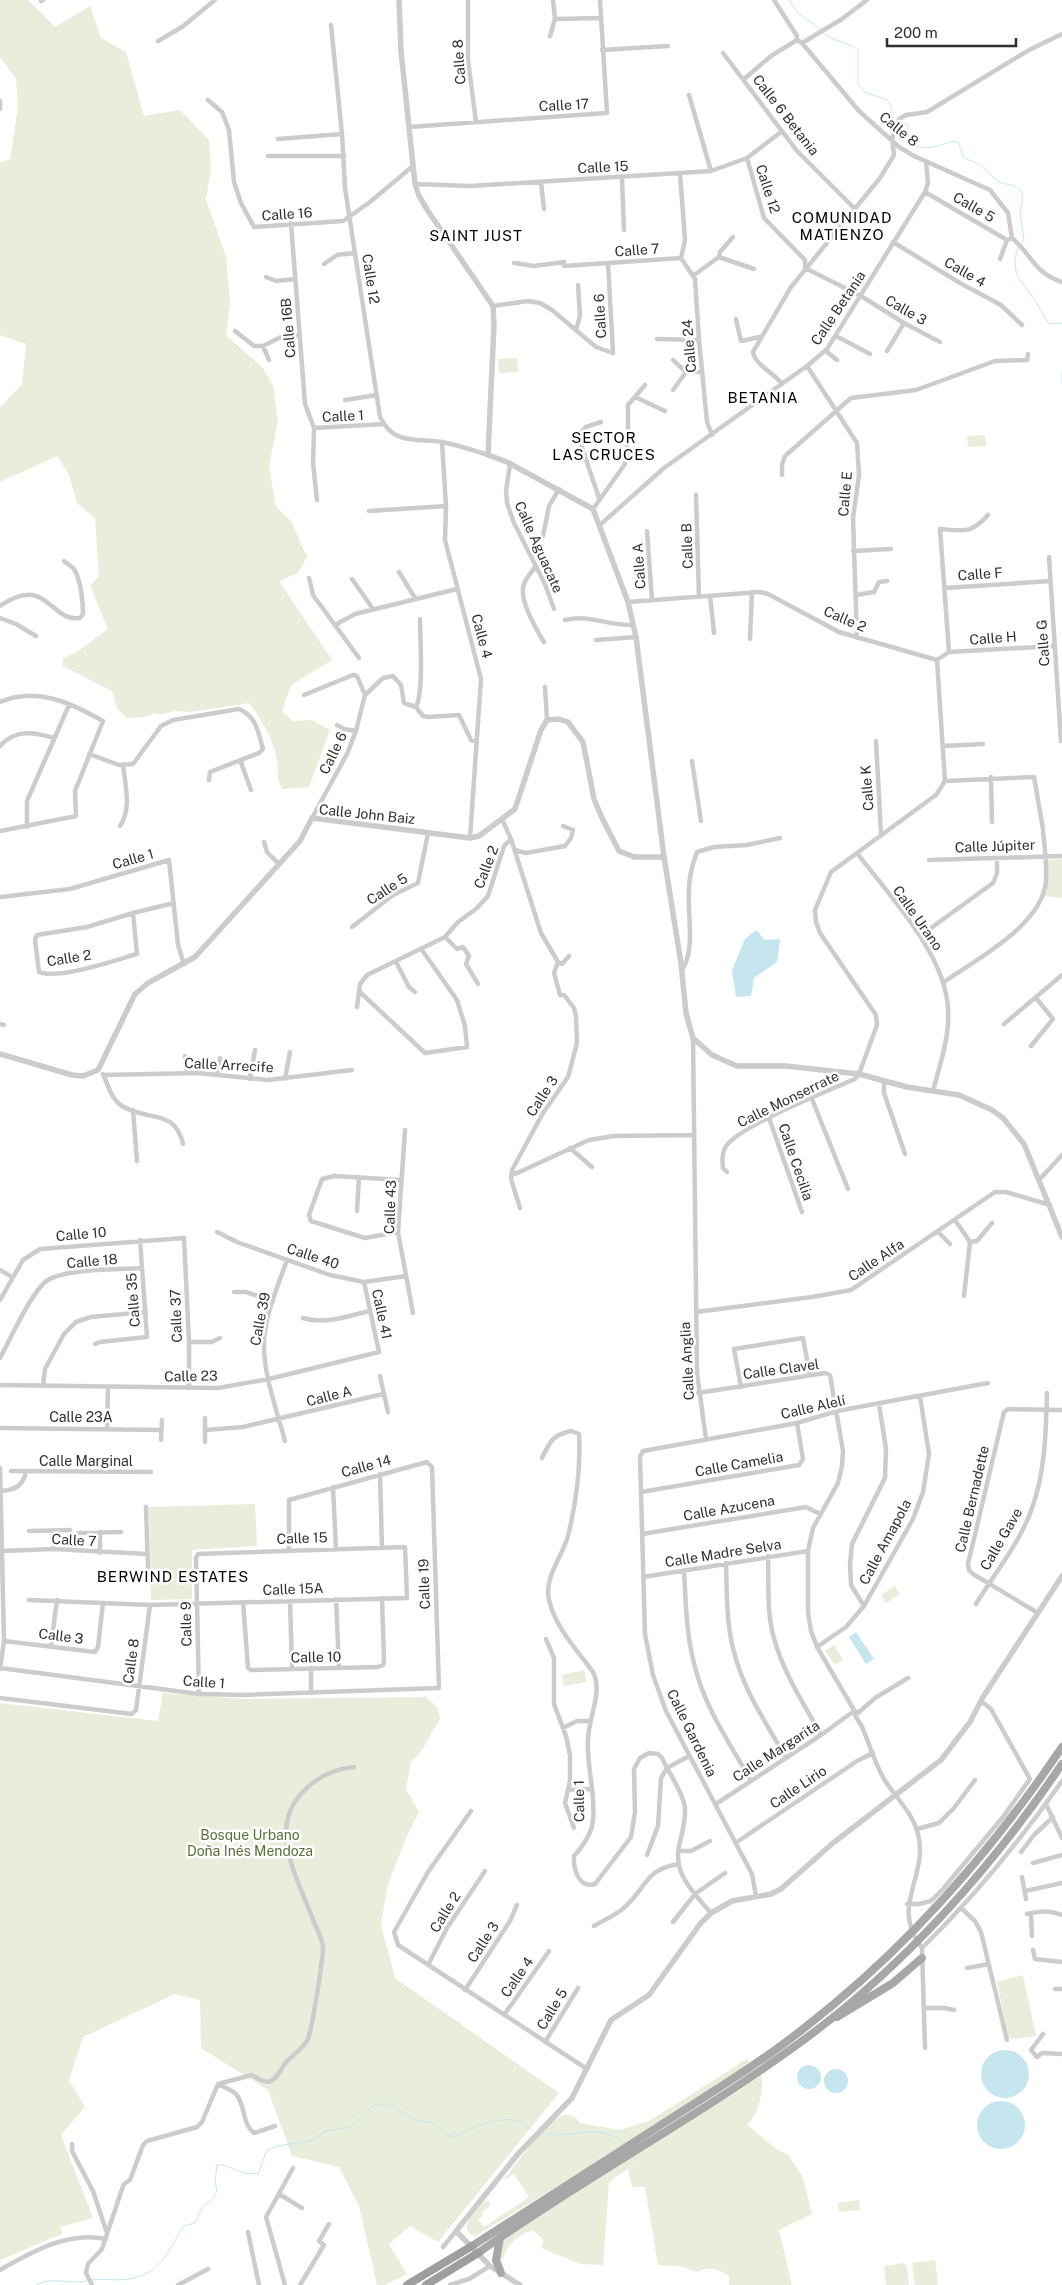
<svg xmlns="http://www.w3.org/2000/svg" width="1062" height="2285" font-family="'Public Sans',sans-serif">
<rect width="100%" height="100%" fill="#fff"/>
<!-- green -->
<path fill="#e8eedb" d="M0,0H28L55,27L90,6L101,38L126,52L144,116L180,110L209,140L211,168L206,200L226,256L230,303L226,335L263,368L273,386L278,421L269,466L276,507L291,521L307,557L298,573L279,581L332,660L291,685L282,711L293,721L312,720L330,730L309,787L282,789C276,775 279,775 277,763C275,740 262,721 249,703L189,712L175,711L161,715L154,713L145,717L127,718L117,709L112,691L63,666V658L77,652L108,629L90,586L99,576L95,518L77,503L69,475L57,456L0,482V407L22,384L26,344L0,335V163L10,159L18,107L16,79L0,57Z
M517,358L518,372L499,373L498,359Z
M985,435L986,446L968,447L967,436Z
M1062,859V898L1045,896L1047,862L1049,860Z
M255,1504L257,1546L192,1550V1599L151,1600L149,1507Z
M895,1586L900,1594L886,1603L881,1595Z
M834,1645L843,1660L835,1665L825,1651Z
M584,1670L587,1682L564,1686L562,1675Z
M163,1693L242,1699L426,1697L438,1708L440,1719L422,1750L411,1762L406,1789L419,1812L406,1838L387,1887L381,1925L395,1978L559,2093L438,2242L410,2226L389,2244L407,2274L385,2285H377L359,2206L339,2167L292,2156L268,2090L201,2048L200,2000L175,1994L83,2037L69,2080L85,2107L61,2135L93,2218L60,2227L62,2234L0,2260V1703L158,1721Z
M1023,1975L1036,2036L1011,2039L1008,2036L997,1982Z
M747,2059L750,2063L578,2174L475,2236C454,2230 478,2209 485,2201H489L490,2206L481,2212L483,2216L478,2219L484,2227L529,2197L514,2174L504,2180C513,2167 550,2118 563,2115C570,2114 576,2117 580,2123L620,2130L649,2121Z
M760,2074L762,2077C763,2094 759,2113 747,2125L779,2151L788,2154L803,2178L812,2214L779,2230L792,2285H729V2276C719,2269 708,2266 697,2272L680,2266L658,2265L645,2187H632L628,2169L609,2182L603,2265L580,2264L541,2248L544,2240L533,2231C518,2233 508,2245 503,2258L501,2260L499,2258L501,2244L510,2235Z
M859,2200L860,2210L839,2212L838,2203Z
M935,2260L938,2285H915L912,2263Z
M904,2263L907,2267L909,2285H886L884,2266Z"/>
<!-- water -->
<path fill="#c6e6ef" d="M756,930L765,940L780,939L777,962L754,978L751,996L736,997L732,970L745,939Z
M856,1632L874,1659L866,1664L849,1637Z
M981 2074a24 24 0 1 1 48 0a24 24 0 1 1-48 0Z
M797 2077a12 12 0 1 1 24 0a12 12 0 1 1-24 0Z
M824 2081a12 12 0 1 1 24 0a12 12 0 1 1-24 0Z
M977 2125a24 24 0 1 1 48 0a24 24 0 1 1-48 0Z"/>
<g fill="none" stroke-linecap="round" stroke-linejoin="round">
<!-- stream -->
<path stroke="#c6e6ef" stroke-width="1" d="M790,0C797,19 808,17 820,30
M823,33C833,42 848,41 858,50V85L866,93L886,99L891,106L893,122L896,123
M900,123L908,124C905,157 934,148 953,141L958,142L964,158L979,164L999,182L1014,186L1021,191L1023,197L1020,213L1024,240L1021,245
M1018,248C1008,275 1025,284 1037,304C1042,311 1043,318 1050,324L1062,323
M1062,371V384
M543,2133C571,2140 599,2121 624,2143
M634,2158L637,2162
M91,2280C105,2278 120,2282 134,2278C161,2272 171,2248 183,2226L195,2223L203,2206L211,2201L217,2191L215,2181L217,2165H223L245,2173L258,2174L267,2150L278,2146L310,2141L326,2131L350,2127L373,2106L385,2103L417,2120L433,2123L444,2133L453,2137C472,2129 498,2114 520,2122C524,2124 529,2128 533,2131
M36,2285C53,2276 69,2285 87,2281"/>
<!-- minor -->
<path stroke="#ccc" stroke-width="4.5" d="M468,0V60L476,122
M553,0L555,19
M774,0L797,36V40
M41,1L43,0
M555,19L601,18
M331,25L342,134L345,188L380,417C394,446 417,438 442,442C457,445 473,450 488,455
M550,36L555,19
M797,40L802,43L859,111L899,147L914,156L990,190L1008,213L1012,238
M158,41L182,27L215,0
M802,43L842,19L867,0
M602,50L668,46
M723,53L797,151L855,209
M744,79L771,56L797,40
M689,95L711,171
M208,100L222,112L229,130L234,182L241,203L254,227L343,221L370,202L413,166
M0,101V109
M409,127L607,113L600,0
M278,139L342,134
M268,156H344
M747,158L764,218L805,260V268L861,296L904,323L940,342
M680,174L685,240L681,258
M622,178L624,230
M541,182L544,209
M415,184L470,186L711,171L747,158L781,132
M925,192L1007,240L1012,238
M291,223L305,404L314,428L313,463L317,500
M1012,238C1033,256 1034,273 1062,282
M893,242L960,283L1001,305L1022,325
M719,257L720,252L733,237
M681,258L695,279L699,340L707,422L712,435
M1000,259L1007,240
M514,263L534,266L564,262V266L681,258
M324,264L337,255L355,253
M694,275L719,257L754,269
M266,277L276,281L295,279
M493,306L528,301L540,303L552,310L596,347L613,353L608,263
M736,319L741,341L760,337
M576,330L580,316L578,285
M235,331L254,346H263L281,337L300,335
M836,336L870,354
M657,339L699,340
M263,346L269,360
M826,351L837,360
M887,351L904,323
M673,360L686,372
M807,366L857,443L859,475L853,518L857,638
M782,384C774,373 755,365 753,352L791,287L880,178L894,155L892,139L899,119L906,115L927,112L1029,50L1062,34
M673,390L686,372H702
M635,397L665,411
M345,400L377,395
M314,428L384,424
M442,442L446,506L445,540L481,679L470,838
M510,464L506,491L507,503L514,523L545,584L554,609
M782,475V465L785,456L851,398L916,390L995,361L1027,360L1028,354
M696,495L699,597
M599,498L578,436L586,427L601,422
M593,509L625,464L628,440V405L645,385
M369,511L446,506
M600,525L664,468L807,366L827,349L925,192L928,183L926,161
M647,531L652,600
M543,536L549,506L559,489
M853,551L891,549
M1049,557L1061,741
M535,567C532,572 526,578 524,584C518,599 536,629 544,642
M399,572L415,598
M309,578L313,595L359,658
M352,579L373,609
M945,588L1050,581
M856,595L874,592L879,582L887,581
M710,596L714,633
M628,602L760,592L768,594L839,632L937,660
M0,606C47,573 50,623 80,618L83,614C83,602 81,580 74,569C72,566 67,564 64,561
M0,618L16,624L36,636
M565,620C588,614 609,626 633,625
M335,625L355,614L457,589
M750,639L752,592
M596,640L636,637
M949,652L940,529C964,531 971,534 988,515
M937,660L949,652L1054,646
M545,687L547,720
M304,695L353,675L357,676L365,695L356,731L347,754L312,818
M365,695L383,678L393,676L401,685L404,703L416,707L423,716L428,717L459,715L471,740L477,742
M0,702C36,686 71,703 103,721L75,791L76,816L0,831
M416,707C424,691 420,639 420,619
M337,725L344,729L356,731
M876,741L881,834
M0,746C15,729 34,732 54,738
M943,746L983,744
M89,754L119,765L133,764L161,726L173,720L239,709C257,717 258,732 263,749L259,753L210,772L209,780
M240,760L251,790
M692,761L701,821
M991,777L992,822
M945,781L1034,777L1043,829
M120,826C132,809 125,784 123,765
M27,827V801L69,705
M511,839L541,933L558,962L554,973L560,995H564L574,1008L576,1017L577,1043L568,1077L543,1113L512,1170L511,1179L520,1208
M264,842L267,852L279,864
M515,850L526,853L565,846L571,838L573,830L563,826
M857,853C889,895 946,955 948,1009C950,1036 940,1064 933,1091
M929,860L1062,856
M0,897L70,889L169,860L178,945L184,964
M133,913L137,954C115,960 59,980 39,972L35,940L37,935L87,927Z
M133,913L174,903
M352,927L393,895L418,883L428,833
M920,936L993,883L997,873V858
M445,937L457,949L463,947L469,956L466,964L478,984
M396,962L409,987L415,992
M558,962L562,964L569,956
M682,970C696,949 687,914 689,890C689,876 692,865 697,852L714,847L747,845L780,838
M944,982C977,959 1041,926 1046,882C1047,865 1045,848 1043,832
M360,992L425,1053L467,1047L465,1026L457,1000L422,950
M357,1007L360,984L367,975L445,937L458,922L476,909L488,896L504,846L511,839L502,819
M0,1024L4,1025
M1004,1024L1062,975
M693,1038L697,1373L706,1439
M1031,1046L1053,1019L1036,998
M185,1056L187,1073
M103,1074C108,1085 111,1099 122,1106C148,1122 175,1108 183,1144
M104,1075L198,1073L268,1080L352,1070
M217,1075L220,1058
M250,1079L255,1050
M285,1079L290,1052
M884,1082V1093L905,1154
M812,1099L848,1189
M133,1110L137,1161
M769,1118L802,1212
M405,1130L398,1232L413,1313
M570,1148L592,1167
M512,1170L515,1174L589,1140L614,1136L694,1135
M727,1172L723,1168C722,1161 722,1153 726,1146C741,1125 828,1091 855,1079L859,1074L877,1025L876,1015L820,933L816,922L815,910L831,872L936,795L945,781L937,660
M1039,1180L1062,1155
M357,1211L359,1177
M955,1220L970,1242L964,1296
M217,1232L237,1242L330,1275L364,1282L406,1276
M398,1232L365,1238L311,1221L309,1215L322,1179L334,1176L401,1180
M938,1232L950,1244
M970,1242L977,1241L992,1223
M0,1270L12,1277
M234,1292H246L273,1301
M0,1300L23,1260L40,1249L184,1238L189,1342V1388
M696,1312L812,1297L851,1290L995,1192H1006L1050,1205
M303,1318C325,1325 347,1316 370,1311
M189,1342H212L220,1338
M95,1344L100,1342L147,1337L140,1240
M0,1358C10,1340 32,1290 48,1280C68,1268 118,1270 142,1268
M380,1376L388,1412
M0,1385L218,1388L269,1379L379,1352L364,1282
M43,1385L45,1369L64,1334L76,1322L91,1317L146,1312
M741,1387L734,1349L803,1338L810,1375
M698,1393L825,1373L830,1375L843,1451L842,1466L838,1483L813,1528L808,1551V1613L811,1631L817,1647L854,1710L858,1713
M0,1428L161,1430
M107,1429L108,1387
M205,1430L243,1427L383,1394
M161,1440L162,1420
M285,1441C277,1410 263,1375 264,1342C265,1314 278,1286 287,1260
M205,1442V1418
M542,1458C550,1441 553,1435 571,1431L579,1434C581,1468 576,1503 568,1536C562,1558 544,1576 549,1600C555,1627 577,1650 593,1672C603,1692 589,1716 588,1739C586,1765 596,1793 593,1820C592,1834 583,1846 574,1856C573,1869 579,1889 595,1884L631,1837L635,1812L634,1769L640,1758L649,1753L658,1754L662,1758C669,1774 682,1790 685,1807C686,1820 682,1834 679,1846C673,1874 694,1893 711,1913
M0,1468L4,1641L0,1669
M11,1471L151,1472
M380,1474L382,1548
M333,1487L336,1549
M1,1491C15,1490 23,1486 26,1472
M641,1492L799,1465L803,1459L797,1423
M146,1507L148,1568
M29,1531L70,1530
M54,1531V1549
M78,1533L121,1532
M642,1534L806,1507L820,1514
M1,1551L54,1549L147,1554
M100,1553V1532
M768,1556C769,1585 766,1617 776,1645C786,1677 805,1706 821,1735
M726,1563C727,1595 726,1628 736,1659C746,1694 768,1726 786,1758
M684,1571C686,1604 686,1635 695,1667C705,1708 731,1745 751,1781
M643,1577L808,1551
M336,1599L339,1668
M29,1600L150,1605L407,1598L405,1547L198,1554L196,1558L199,1694
M290,1601L292,1668
M243,1602L248,1668L251,1670L378,1667L383,1665L384,1661L382,1598
M976,1604C994,1574 1019,1544 1031,1511C1045,1474 1046,1433 1047,1393
M864,1606L851,1585L850,1564L852,1544L885,1478L886,1449L879,1404
M1038,1613L973,1574L969,1570L968,1564L1004,1412L1008,1409L1062,1410
M546,1639L554,1658V1704L566,1736L570,1755V1781L565,1803L574,1828
M4,1641L95,1652L98,1647L103,1603
M51,1646L57,1600
M817,1647L846,1627L864,1606L913,1519L923,1492L929,1454L920,1396
M0,1668L199,1694L243,1695L439,1688L432,1467L427,1462L289,1500V1549
M311,1668V1693
M0,1698L132,1714L136,1710L150,1605
M854,1710C854,1717 860,1722 863,1729C870,1746 875,1764 884,1779C895,1797 913,1813 918,1834C929,1877 889,1906 922,1948L925,2048
M858,1713L875,1698L908,1678
M563,1728L577,1721H590
M568,1790L591,1789
M716,1804L821,1735L854,1711
M1046,1804L1062,1838
M471,1811L428,1872L394,1932L398,1945L587,2069
M917,1829L939,1823L954,1808L975,1780
M737,1842L857,1761L873,1753
M678,1851H691L710,1841
M1021,1852L1034,1835L1053,1817
M647,1855L658,1826L661,1778L667,1768L689,1756
M1033,1863L1062,1855
M1022,1877L1026,1899
M1025,1891L1062,1883
M756,1896L752,1874L666,1711L653,1675L645,1634L640,1457L643,1451L797,1423L837,1411L988,1383
M907,1904H919L931,1901L943,1889L1003,1817L1030,1779L991,1709L981,1701
M962,1909L975,1921L981,1932L1007,2040
M1027,1914C1041,1911 1048,1910 1062,1915
M1031,1914L1032,1936
M673,1922L695,1894L725,1873
M594,1926C604,1920 619,1914 627,1905C648,1884 646,1870 678,1864
M922,1948C974,1897 1020,1841 1062,1781
M1033,1950L1035,1959L1062,1962
M428,1965L447,1928L485,1871
M967,1968L989,1964
M1055,1989H1062
M465,1990L510,1921L517,1905
M924,2008H944L954,2010
M504,2015L549,1951
M1043,2034L1031,2050L1037,2057L1042,2053L1062,2054
M545,2042L578,1988
M218,2084L252,2075C271,2088 274,2081 284,2065C290,2056 301,2051 307,2041C312,2032 323,1958 323,1947C322,1939 317,1929 314,1922C300,1883 267,1831 301,1794C315,1778 333,1769 354,1767
M218,2084C224,2087 232,2090 236,2094C246,2106 241,2122 254,2133L275,2126
M72,2144V2151L93,2191L107,2233
M279,2194L302,2208
M248,2232L259,2285
M443,2247L456,2231
M0,2270C32,2252 67,2231 106,2239
M92,2285L86,2273L88,2264L102,2249L121,2192L124,2184L130,2180L143,2145L147,2141L197,2127L202,2122L218,2084
M178,2285L208,2269
M285,2285L266,2217L293,2168
M300,2285L324,2245L319,2241L329,2224
M450,2285L469,2279L490,2266"/>
<!-- tertiary -->
<path stroke="#ccc" stroke-width="5.5" d="M399,0L401,51L415,184L419,196L428,211L493,306L494,325L488,455L507,462L593,509L628,602L636,637L664,857L681,963L686,1013L693,1038L712,1055L737,1066H786L859,1074L907,1087L959,1095L992,1110L1003,1118L1024,1144L1062,1237
M0,1054L72,1075L83,1076L98,1070L135,994L148,983L195,957L300,841L312,818L470,838L479,836L515,809L541,730L547,720L559,719L568,722L583,742L594,799L602,818L619,851L634,857H664
M520,2285L490,2266L456,2231L518,2154L572,2098L611,2020L649,1995L700,1924L711,1913L732,1901L771,1894L781,1889L833,1843L941,1760L970,1722L983,1697L1062,1576"/>
<!-- primary -->
<path stroke="#a7a7a7" stroke-width="8" d="M837,2017L893,1983L922,1958
M500,2238L496,2260L501,2273
M472,2246C538,2203 604,2161 670,2119C715,2090 761,2062 803,2029C905,1950 990,1854 1062,1747
M478,2253C582,2179 695,2119 798,2044C901,1970 991,1869 1062,1764"/>
<!-- trunk -->
<path stroke="#9e9e9e" stroke-width="8" d="M407,2285L472,2246
M426,2285L478,2253"/>
</g>
<g text-anchor="middle" dominant-baseline="central" stroke-width="5" stroke-linejoin="round" paint-order="stroke">
<!-- street labels -->
<g font-size="14" fill="#2f2f2f" stroke="#fff">
<text transform="translate(459 62) rotate(-94)">Calle 8</text>
<text transform="translate(564 105) rotate(-3)">Calle 17</text>
<text transform="translate(786 115) rotate(52)">Calle 6 Betania</text>
<text transform="translate(899 129) rotate(39)">Calle 8</text>
<text transform="translate(603 167) rotate(-3)">Calle 15</text>
<text transform="translate(768 189) rotate(72)">Calle 12</text>
<text transform="translate(974 207) rotate(30)">Calle 5</text>
<text transform="translate(287 214) rotate(-4)">Calle 16</text>
<text transform="translate(637 250) rotate(-4)">Calle 7</text>
<text transform="translate(965 272) rotate(30)">Calle 4</text>
<text transform="translate(371 279) rotate(81)">Calle 12</text>
<text transform="translate(838 308) rotate(-56)">Calle Betania</text>
<text transform="translate(906 310) rotate(30)">Calle 3</text>
<text transform="translate(600 316) rotate(-93)">Calle 6</text>
<text transform="translate(288 328) rotate(-95)">Calle 16B</text>
<text transform="translate(689 346) rotate(-95)">Calle 24</text>
<text transform="translate(343 416) rotate(-3)">Calle 1</text>
<text transform="translate(845 494) rotate(-85)">Calle E</text>
<text transform="translate(687 546) rotate(-92)">Calle B</text>
<text transform="translate(539 547) rotate(66)">Calle Aguacate</text>
<text transform="translate(639 566) rotate(-94)">Calle A</text>
<text transform="translate(980 574) rotate(-4)">Calle F</text>
<text transform="translate(845 619) rotate(23)">Calle 2</text>
<text transform="translate(482 636) rotate(75)">Calle 4</text>
<text transform="translate(993 638) rotate(-4)">Calle H</text>
<text transform="translate(1043 643) rotate(-94)">Calle G</text>
<text transform="translate(333 753) rotate(-64)">Calle 6</text>
<text transform="translate(867 788) rotate(-94)">Calle K</text>
<text transform="translate(367 814) rotate(6)">Calle John Baiz</text>
<text transform="translate(995 846) rotate(-2)">Calle Júpiter</text>
<text transform="translate(133 859) rotate(-16)">Calle 1</text>
<text transform="translate(486 867) rotate(-69)">Calle 2</text>
<text transform="translate(387 889) rotate(-33)">Calle 5</text>
<text transform="translate(918 918) rotate(55)">Calle Urano</text>
<text transform="translate(69 958) rotate(-9)">Calle 2</text>
<text transform="translate(229 1065) rotate(3)">Calle Arrecife</text>
<text transform="translate(542 1096) rotate(-57)">Calle 3</text>
<text transform="translate(788 1099) rotate(-26)">Calle Monserrate</text>
<text transform="translate(796 1162) rotate(71)">Calle Cecilia</text>
<text transform="translate(390 1207) rotate(-88)">Calle 43</text>
<text transform="translate(81 1234) rotate(-5)">Calle 10</text>
<text transform="translate(313 1256) rotate(18)">Calle 40</text>
<text transform="translate(876 1260) rotate(-34)">Calle Alfa</text>
<text transform="translate(92 1261) rotate(-5)">Calle 18</text>
<text transform="translate(133 1300) rotate(-94)">Calle 35</text>
<text transform="translate(382 1314) rotate(78)">Calle 41</text>
<text transform="translate(176 1316) rotate(-92)">Calle 37</text>
<text transform="translate(260 1319) rotate(-79)">Calle 39</text>
<text transform="translate(687 1361) rotate(-93)">Calle Anglia</text>
<text transform="translate(781 1369) rotate(-8)">Calle Clavel</text>
<text transform="translate(191 1376) rotate(-1)">Calle 23</text>
<text transform="translate(329 1396) rotate(-14)">Calle A</text>
<text transform="translate(813 1407) rotate(-13)">Calle Alelí</text>
<text x="81" y="1417">Calle 23A</text>
<text x="86" y="1461">Calle Marginal</text>
<text transform="translate(739 1464) rotate(-10)">Calle Camelia</text>
<text transform="translate(366 1466) rotate(-15)">Calle 14</text>
<text transform="translate(972 1499) rotate(-77)">Calle Bernadette</text>
<text transform="translate(729 1508) rotate(-10)">Calle Azucena</text>
<text transform="translate(302 1538) rotate(-2)">Calle 15</text>
<text transform="translate(1001 1539) rotate(-60)">Calle Gave</text>
<text transform="translate(74 1540) rotate(3)">Calle 7</text>
<text transform="translate(885 1542) rotate(-62)">Calle Amapola</text>
<text transform="translate(723 1553) rotate(-9)">Calle Madre Selva</text>
<text transform="translate(424 1584) rotate(-92)">Calle 19</text>
<text transform="translate(293 1589) rotate(-2)">Calle 15A</text>
<text transform="translate(186 1624) rotate(-91)">Calle 9</text>
<text transform="translate(61 1636) rotate(7)">Calle 3</text>
<text transform="translate(316 1657) rotate(-1)">Calle 10</text>
<text transform="translate(131 1661) rotate(-82)">Calle 8</text>
<text transform="translate(204 1682) rotate(4)">Calle 1</text>
<text transform="translate(692 1733) rotate(64)">Calle Gardenia</text>
<text transform="translate(776 1751) rotate(-33)">Calle Margarita</text>
<text transform="translate(798 1787) rotate(-34)">Calle Lirio</text>
<text transform="translate(579 1801) rotate(-91)">Calle 1</text>
<text transform="translate(445 1912) rotate(-58)">Calle 2</text>
<text transform="translate(483 1942) rotate(-57)">Calle 3</text>
<text transform="translate(517 1977) rotate(-55)">Calle 4</text>
<text transform="translate(552 2009) rotate(-59)">Calle 5</text>
</g>
<!-- park labels -->
<g font-size="14" fill="#5b6f38" stroke="#fff">
<text x="250" y="1835">Bosque Urbano<tspan x="250" dy="16">Doña Inés Mendoza</tspan></text>
</g>
<!-- neighbourhood labels -->
<g font-size="15" letter-spacing="1" fill="#000" stroke="#fff">
<text x="842" y="217">COMUNIDAD<tspan x="842" dy="17">MATIENZO</tspan></text>
<text x="476" y="235">SAINT JUST</text>
<text x="763" y="397">BETANIA</text>
<text x="604" y="437">SECTOR<tspan x="604" dy="17">LAS CRUCES</tspan></text>
<text x="173" y="1576">BERWIND ESTATES</text>
</g>
</g>
<!-- scale -->
<path d="M887 38v8h129v-8" fill="none" stroke="#2f2f2f" stroke-width="2.5"/>
<text x="894" y="38" font-size="15" fill="#2f2f2f" stroke="#ffffff" stroke-width="4" paint-order="stroke">200 m</text>
</svg>
